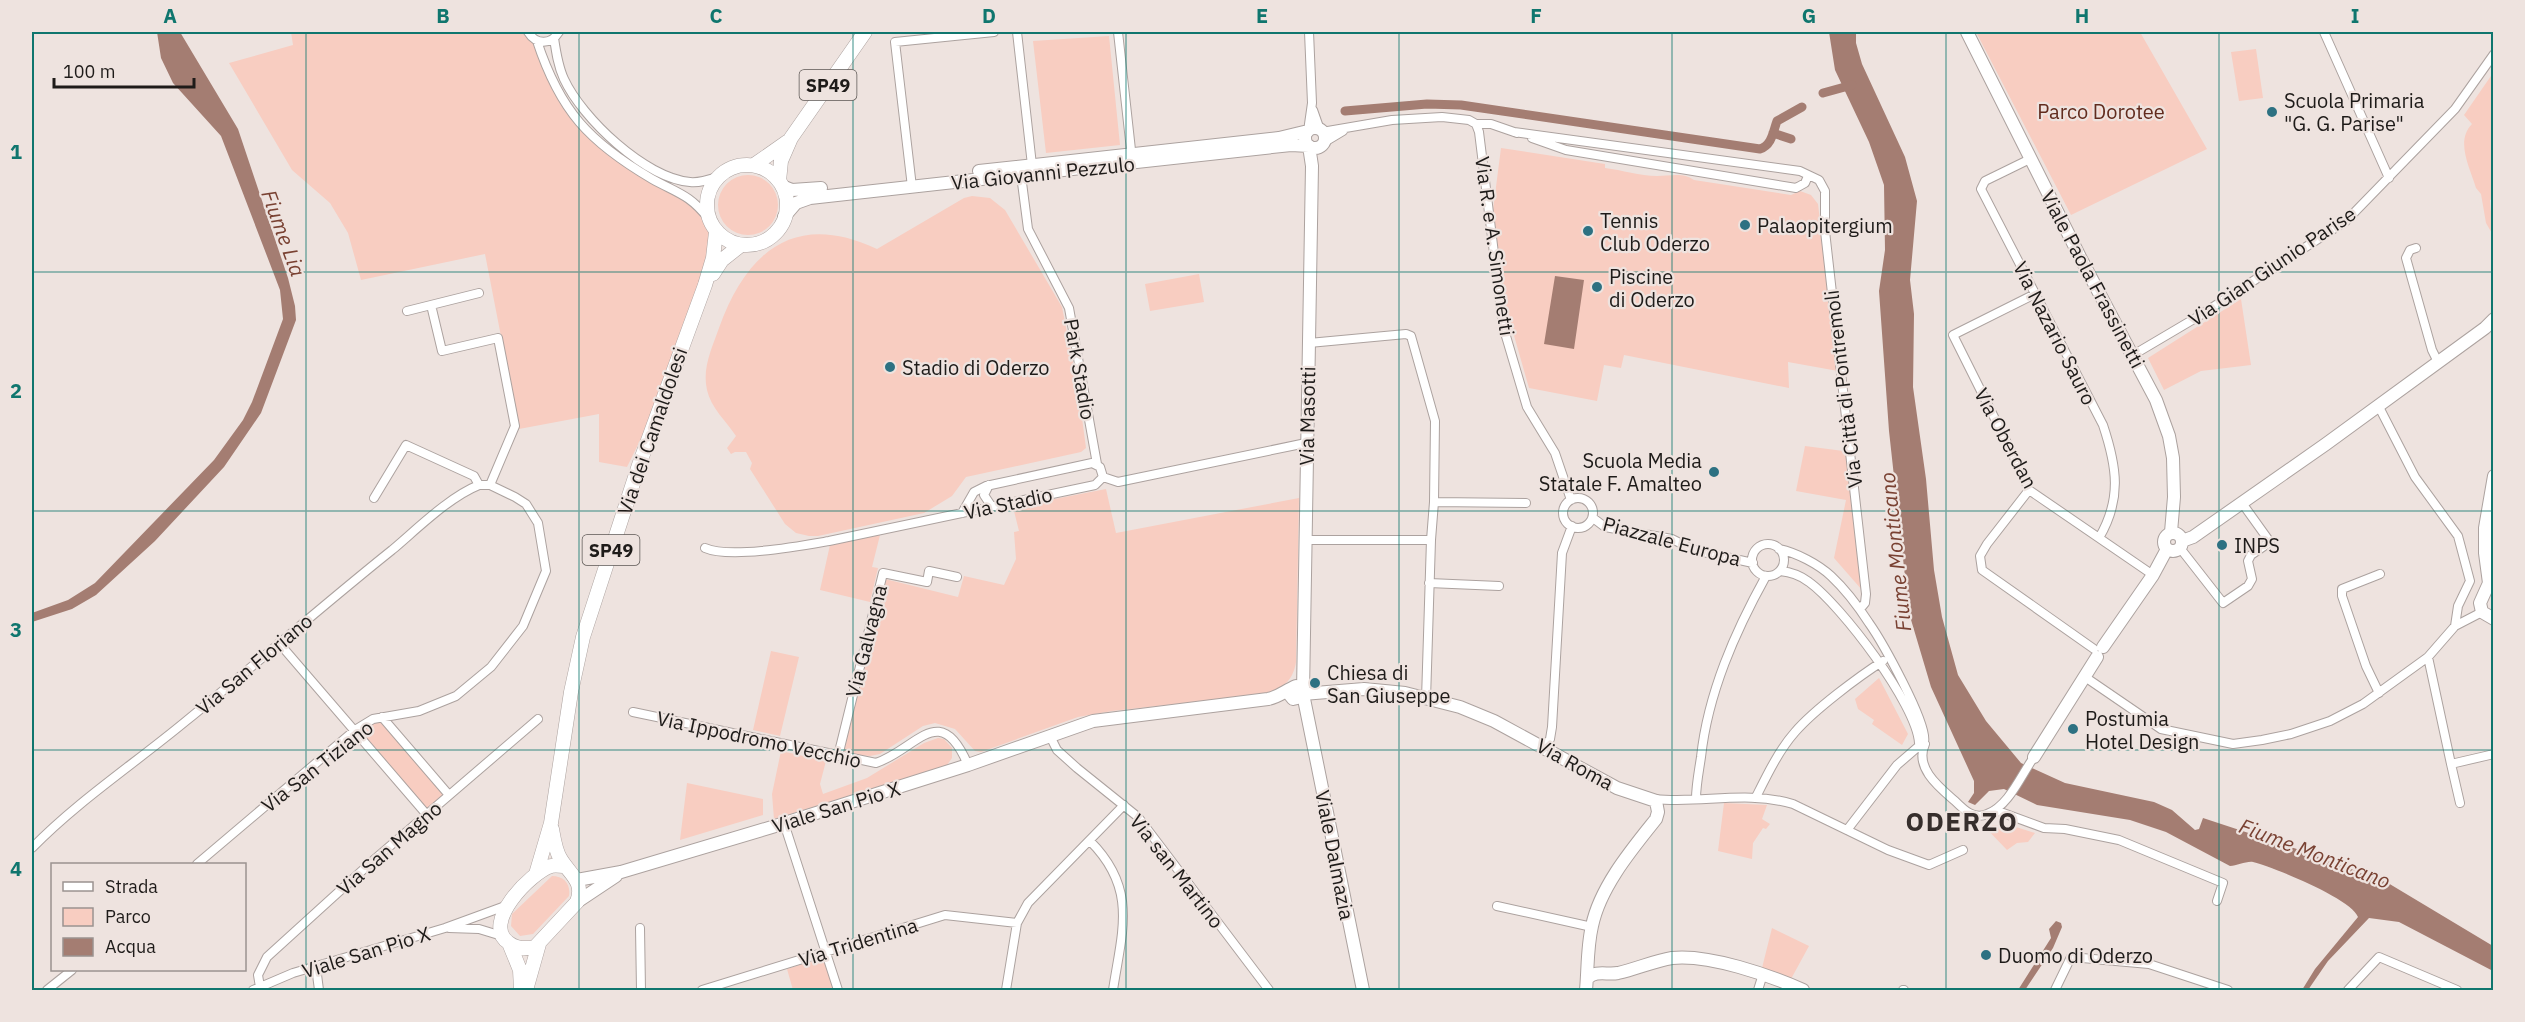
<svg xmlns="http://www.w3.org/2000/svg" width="2525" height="1022" font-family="'IBM Plex Sans',sans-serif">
<rect width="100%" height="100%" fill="#eee3df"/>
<!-- green -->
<path fill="#f8cdc1" d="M291,32H528L554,86L613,155L685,194L708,218L716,232L667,386L627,467L599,462V414L519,429L485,254L361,280L348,233L330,203L292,170L229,63L293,45Z
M1976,32H2140L2207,149L2071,215Z
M1109,36L1120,145L1046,153L1033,41Z
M2256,49L2263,98L2239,101L2231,52Z
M2493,73L2491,134H2494V199L2490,200C2490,212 2494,223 2493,235L2486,223L2481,194L2476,188C2470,168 2455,141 2472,124L2464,115Z
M1501,148L1605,164V168C1622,170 1640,176 1657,176C1670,176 1683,172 1694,180L1791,195L1800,191L1811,195L1818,204L1838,371L1788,362L1789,388L1624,355L1621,368L1604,365L1597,401L1529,388L1499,283L1493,210Z
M718 205a30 30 0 1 1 60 0a30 30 0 1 1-60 0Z
M972,196L990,198L1005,210L1062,307L1078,388L1086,448L1081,452L966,477L952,496L924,513L818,536H809L796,533L785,524L750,469L752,463L746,452H735L731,454L727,448L736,436C726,421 711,408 707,390C702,368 712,348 719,328C747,250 796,211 877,249L964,198Z
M1199,274L1204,302L1150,311L1145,284Z
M2241,299L2251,365L2201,371L2164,390L2148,358Z
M1805,446L1851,452L1862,590L1834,558L1846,500L1796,491Z
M1106,489L1116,533L1299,498L1296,662C1293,681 1283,688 1266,694L1112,711L1078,717L981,752L975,751L955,729L935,723L923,726L880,754L870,756L847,754L844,752L885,579L958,597L964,576L1004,585L1016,559L1014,532L1019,531L1013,507Z
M880,535L872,567L878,568L870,602L820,590L830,545Z
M771,651L799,657L780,736L753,730Z
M1879,678L1908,734L1902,745L1872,724L1874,720L1858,709L1855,699Z
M382,717L449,795L427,815L355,731Z
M938,738L944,739L952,748V758L947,765L774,819L772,794L781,751L826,761L820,784L823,794L867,778L924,743Z
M687,783L763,799V815L680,840Z
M1724,803L1767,805L1762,819L1770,824L1766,829L1763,828L1753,843L1752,859L1718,851Z
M1982,824L2016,827L2035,833L2028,842L2017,843L2007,850Z
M552,876C564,876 571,884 569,896L533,934L520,936L511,926L512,914Z
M1772,928L1809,946L1791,979L1762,968Z
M821,958L825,959L834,990H793L787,969Z"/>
<!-- water -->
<path fill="#a47d72" d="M157,32H180L238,129L288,278L295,306L296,320L261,413L224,467L155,541L96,595L72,609L32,622V613L68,600L95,583L214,460L243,420L252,402L283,319L280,290L221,136L173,83L161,58Z
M1829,32H1856V43L1862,64L1905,157L1917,201L1910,280L1914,314L1913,387L1926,479L1934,570L1942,617L1958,675L1986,721L2021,763L2065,783L2154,802L2172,810L2195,830L2199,829L2203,818L2303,851L2388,883L2493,946V971L2399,922L2369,918L2328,961L2308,990H2302L2315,969L2358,917C2352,899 2273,867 2253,862C2246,861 2237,866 2230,866L2166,832L2130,820L2037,805L2004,789L1989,791L1975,805L1968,802L1974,793V781L1931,687L1909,613L1889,431L1879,291L1885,250L1884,185L1869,142L1835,70Z
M1555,276L1584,280L1574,349L1544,344Z
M2056,921L2061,923L2062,927L2053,948L2025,990H2018L2051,938L2049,929Z"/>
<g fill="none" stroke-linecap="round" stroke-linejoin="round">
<!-- canal -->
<path stroke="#a47d72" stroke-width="9" d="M1823,93L1852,85
M1345,111L1427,104L1461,105L1760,149C1772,145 1773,132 1777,121L1802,107
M1773,133L1791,139"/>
<!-- street casing -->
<g stroke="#aca29f" stroke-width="10">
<path id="street" d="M528,32C536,45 551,45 559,32
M1017,32L1032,165
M1118,32L1132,159
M2324,32L2389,178
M554,38C556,52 558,66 564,79C582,118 645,178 690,182C699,183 708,180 717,177
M537,41C560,111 589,142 652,179C677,193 689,194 708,218
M1313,110L1320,130
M1476,124L1479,132L1503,326L1527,407L1555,453L1571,500
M1308,131L1312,103L1309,32
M1322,132L1392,120L1442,117L1469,120L1476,124H1491L1517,133
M1514,132L1800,171L1819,180L1825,191V231L1866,594L1865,603L1860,609
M1532,138L1566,150L1796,188L1805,183L1808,176
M1323,143L1343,131
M2030,159L1985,181L1981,189L2103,425C2117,467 2122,499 2099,538
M1021,175L1028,229L1069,308L1097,464
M912,187L895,42L994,32
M2416,248L2410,250L2406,258L2432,350L2438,362
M2035,294L1953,335L2019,467L2029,490L2153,575
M431,305L442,351L498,338L515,426L490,485
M407,311L479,293
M1309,343L1406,334L1411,336L1435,421L1434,502
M2133,355L2199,316L2346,221L2455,109L2494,54
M2378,405L2415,477L2458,536L2470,581L2458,606L2455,626
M1103,477L1118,482L1306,443
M989,485L984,495L992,507
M2029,490L1987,544L1980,556L1982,570L2094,649
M1563 513a15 15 0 1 1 30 0a15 15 0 1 1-30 0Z
M962,513L974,492L986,486L1092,463L1100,467L1103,477
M1593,518L1605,527L1672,539L1694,550L1753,563
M1305,540H1431L1434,502L1526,503
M1752 560a16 16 0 1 1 32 0a16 16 0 1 1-32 0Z
M705,548C730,559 800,546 829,541L1095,485L1103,477
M2180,548L2223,603L2248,586L2252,579L2248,561L2251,555L2270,542L2242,503
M1779,549C1797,553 1818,564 1831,576C1846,590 1858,606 1869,623C1881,640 1929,725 1924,742
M1780,571C1791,572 1800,575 1809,582C1841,605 1917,705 1919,743
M1429,583L1499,586
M279,643L427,815
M2428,657L2451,764L2494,754
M2085,677L2161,729L2233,744L2262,740L2291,734L2330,721L2363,704L2428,657L2455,626L2482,612
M2379,693L2366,666L2342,596V589L2380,574
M1426,699L1431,540
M633,712L876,763C917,749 940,699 968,765
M382,717L449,795
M1050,736L1057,750L1077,768L1138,817L1269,990
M1544,747L1550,739L1552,727L1562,553L1572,526
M838,756L883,573L927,582L929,571L957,577
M2451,764L2460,803
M1756,797C1767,775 1779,750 1795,732C1814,710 1858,677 1883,661
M1655,799C1701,804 1746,790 1793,804L1888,850L1929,865L1963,850
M1696,799C1696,785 1699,771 1701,757C1708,693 1735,632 1766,576
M1995,810L2044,828L2065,829L2119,840L2223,883L2217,901
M784,823L838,990
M1847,830L1897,765L1919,746L1921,742L1925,744C1914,768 1940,788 1955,801C1964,810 1974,820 1987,814C2009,806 2021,775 2034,757
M1090,841C1138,889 1122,931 1113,990
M32,848C78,801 134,764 186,721C255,665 322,606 392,550C417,529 449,497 479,485
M197,864L355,730L373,719L419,711L456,696L491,667L523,626L546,571L538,523L526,504L515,497L490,485H479L474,476L406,445L374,498
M1497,906L1592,927
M449,928L479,929L502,936
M640,928L641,990
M316,967L319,990
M260,987L258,975L267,957L376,858L538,719
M47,990L72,970
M253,990L293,973L445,928L508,905
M702,990L945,915L1017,923
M1006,990L1017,923L1028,903L1124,805
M1758,990L1763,974
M1903,990H1904
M2055,990L2071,957L2149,964L2228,990
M2348,990L2379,957L2457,990"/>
</g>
<!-- secondary casing -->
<g stroke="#aca29f" stroke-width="14">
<path id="secondary" d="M1967,32L2080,257L2156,400L2169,436L2173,458L2174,497L2171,532
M1305 138a10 10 0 1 1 20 0a10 10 0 1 1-20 0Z
M979,171L1279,138L1308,131
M782,186L792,190L821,188
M784,217L796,203L810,198L1291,145L1309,146L1312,166L1303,692
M2494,476L2485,528V553L2489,583L2480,603L2482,612L2494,619
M2164 542a9 9 0 1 1 18 0a9 9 0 1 1-18 0Z
M2182,541L2193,537L2326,444L2485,328L2494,319
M2494,545V552
M2103,647L2153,575L2167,549
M2034,757L2097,657
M577,880L621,872L772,827L968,765L1093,721L1268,699C1279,697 1286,690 1296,686L1302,689V697L1293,699L1289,694L1290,690
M577,902L616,876
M1588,978C1596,970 1607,975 1618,973C1636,969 1654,961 1672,958C1709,954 1769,975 1803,990
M1363,990L1303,694L1364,689L1405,693L1460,707L1494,721L1617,788L1656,801L1658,812L1656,819C1632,849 1600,887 1592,926C1587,947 1588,969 1586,990"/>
</g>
<!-- primary casing -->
<g stroke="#aca29f" stroke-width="15">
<path id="primary" d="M707 205a40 40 0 1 1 80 0a40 40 0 1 1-80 0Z
M754,165L787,142
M779,181L781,161L791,138L865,32
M713,274L722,260L741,245
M552,829C554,840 555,849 560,858C569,874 585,881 577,902L535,947C526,949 517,949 509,943C480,924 531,872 551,866C556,865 560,866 565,866
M536,874L551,823L571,692L583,637L639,465L705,285L713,258L716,232
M509,943L520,970L521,990
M526,990L539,944"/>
</g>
<!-- street -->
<use href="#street" stroke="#fff" stroke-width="8"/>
<!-- secondary -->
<use href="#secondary" stroke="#fff" stroke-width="12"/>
<!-- primary -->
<use href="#primary" stroke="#fff" stroke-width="14"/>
</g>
<!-- grid -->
<path fill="none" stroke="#0f766e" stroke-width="1.5" stroke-opacity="0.55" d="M306,32V990M579,32V990M853,32V990M1126,32V990M1399,32V990M1672,32V990M1946,32V990M2219,32V990M32,272H2494M32,511H2494M32,750H2494"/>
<!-- markers -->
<g fill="#2d7182" stroke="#eee3df" stroke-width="2">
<circle cx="2272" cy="112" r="6"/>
<circle cx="1745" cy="225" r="6"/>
<circle cx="1588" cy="231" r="6"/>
<circle cx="1597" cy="287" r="6"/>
<circle cx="890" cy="367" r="6"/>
<circle cx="1714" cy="472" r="6"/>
<circle cx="2222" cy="545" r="6"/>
<circle cx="1315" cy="683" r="6"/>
<circle cx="2073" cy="729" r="6"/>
<circle cx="1986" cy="955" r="6"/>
</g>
<g text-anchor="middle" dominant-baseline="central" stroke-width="4.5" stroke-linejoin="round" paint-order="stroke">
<!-- shield labels -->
<g fill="#eee3df" stroke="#5c5754" stroke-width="1.5">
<rect x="799.5" y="70" width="57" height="30" rx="4.5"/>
<rect x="582.5" y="535" width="57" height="30" rx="4.5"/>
</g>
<g font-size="18" font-weight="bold" fill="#1e1b19">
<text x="828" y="85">SP49</text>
<text x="611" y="550">SP49</text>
</g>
<!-- poi labels -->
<g font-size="20" fill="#1e1b19" stroke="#eee3df" text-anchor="start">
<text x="2284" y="100">Scuola Primaria<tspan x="2284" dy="23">"G. G. Parise"</tspan></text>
<text x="1600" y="220">Tennis<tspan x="1600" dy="23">Club Oderzo</tspan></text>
<text x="1757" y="225">Palaopitergium</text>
<text x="1609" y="276">Piscine<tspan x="1609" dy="23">di Oderzo</tspan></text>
<text x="902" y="367">Stadio di Oderzo</text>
<text x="1702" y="460" text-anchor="end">Scuola Media<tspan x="1702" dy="23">Statale F. Amalteo</tspan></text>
<text x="2234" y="545">INPS</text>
<text x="1327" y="672">Chiesa di<tspan x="1327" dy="23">San Giuseppe</tspan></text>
<text x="2085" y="718">Postumia<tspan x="2085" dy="23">Hotel Design</tspan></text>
<text x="1998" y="955">Duomo di Oderzo</text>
</g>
<!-- park labels -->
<g font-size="20" fill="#622c1e" stroke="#eee3df">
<text x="2101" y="111">Parco Dorotee</text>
</g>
<!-- street labels -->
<g font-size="20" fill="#1e1b19" stroke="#eee3df">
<text transform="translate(1043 173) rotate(-6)">Via Giovanni Pezzulo</text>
<text transform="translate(1495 246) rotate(82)">Via R. e A. Simonetti</text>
<text transform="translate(2272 266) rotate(-34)">Via Gian Giunio Parise</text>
<text transform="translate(2093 279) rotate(62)">Viale Paola Frassinetti</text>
<text transform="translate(2055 333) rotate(63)">Via Nazario Sauro</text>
<text transform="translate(1080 369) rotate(80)">Park Stadio</text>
<text transform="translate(1843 389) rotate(-97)">Via Città di Pontremoli</text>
<text transform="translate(1307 416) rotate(-89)">Via Masotti</text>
<text transform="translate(652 431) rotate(-71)">Via dei Camaldolesi</text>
<text transform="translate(2006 438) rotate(62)">Via Oberdan</text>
<text transform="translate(1008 503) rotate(-12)">Via Stadio</text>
<text transform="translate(1672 541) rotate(15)">Piazzale Europa</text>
<text transform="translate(866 641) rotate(-76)">Via Galvagna</text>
<text transform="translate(254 664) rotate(-40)">Via San Floriano</text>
<text transform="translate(759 739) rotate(12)">Via Ippodromo Vecchio</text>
<text transform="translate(1575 764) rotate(29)">Via Roma</text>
<text transform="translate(317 766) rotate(-38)">Via San Tiziano</text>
<text transform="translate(836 807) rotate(-17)">Viale San Pio X</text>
<text transform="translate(389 848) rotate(-41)">Via San Magno</text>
<text transform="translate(1335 855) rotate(79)">Viale Dalmazia</text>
<text transform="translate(1177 871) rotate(52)">Via san Martino</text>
<text transform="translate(858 942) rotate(-17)">Via Tridentina</text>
<text transform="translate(366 952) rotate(-17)">Viale San Pio X</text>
</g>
<!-- water labels -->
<g font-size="21" font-style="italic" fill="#794132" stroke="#eee3df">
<text transform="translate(284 233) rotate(70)">Fiume Lia</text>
<text transform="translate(1895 552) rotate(-96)">Fiume Monticano</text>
<text transform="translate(2315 853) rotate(21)">Fiume Monticano</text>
</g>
<!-- district labels -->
<g font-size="26" font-weight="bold" letter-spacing="1.5" fill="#362e2c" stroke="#eee3df">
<text x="1962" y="821">ODERZO</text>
</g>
</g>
<!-- border -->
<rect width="2525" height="1022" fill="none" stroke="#eee3df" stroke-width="66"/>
<!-- legend -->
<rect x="51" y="863" width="195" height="108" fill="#eee3df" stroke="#9b9390" stroke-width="1.5"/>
<rect x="63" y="882" width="30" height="9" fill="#ffffff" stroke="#9b9390" stroke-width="1.5"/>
<text x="105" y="893" font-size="18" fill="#1e1b19">Strada</text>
<rect x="63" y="908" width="30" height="18" fill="#f8cdc1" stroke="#9b9390" stroke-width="1.5"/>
<text x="105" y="923" font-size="18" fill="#1e1b19">Parco</text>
<rect x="63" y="938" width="30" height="18" fill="#a47d72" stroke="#9b9390" stroke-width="1.5"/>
<text x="105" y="953" font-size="18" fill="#1e1b19">Acqua</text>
<!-- scale -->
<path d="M54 78v9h140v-9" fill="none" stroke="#1e1b19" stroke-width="3"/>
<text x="63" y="78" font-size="18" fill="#1e1b19" stroke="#eee3df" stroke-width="4.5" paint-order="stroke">100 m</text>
<rect x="33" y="33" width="2459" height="956" fill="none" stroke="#0f766e" stroke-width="2"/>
<g font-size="20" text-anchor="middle" font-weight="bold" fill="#0f766e">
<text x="170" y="23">A</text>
<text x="443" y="23">B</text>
<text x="716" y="23">C</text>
<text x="989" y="23">D</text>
<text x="1262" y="23">E</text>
<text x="1536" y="23">F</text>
<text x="1809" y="23">G</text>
<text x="2082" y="23">H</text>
<text x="2355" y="23">I</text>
<text x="16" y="159">1</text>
<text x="16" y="398">2</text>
<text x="16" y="637">3</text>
<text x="16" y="876">4</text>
</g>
</svg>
